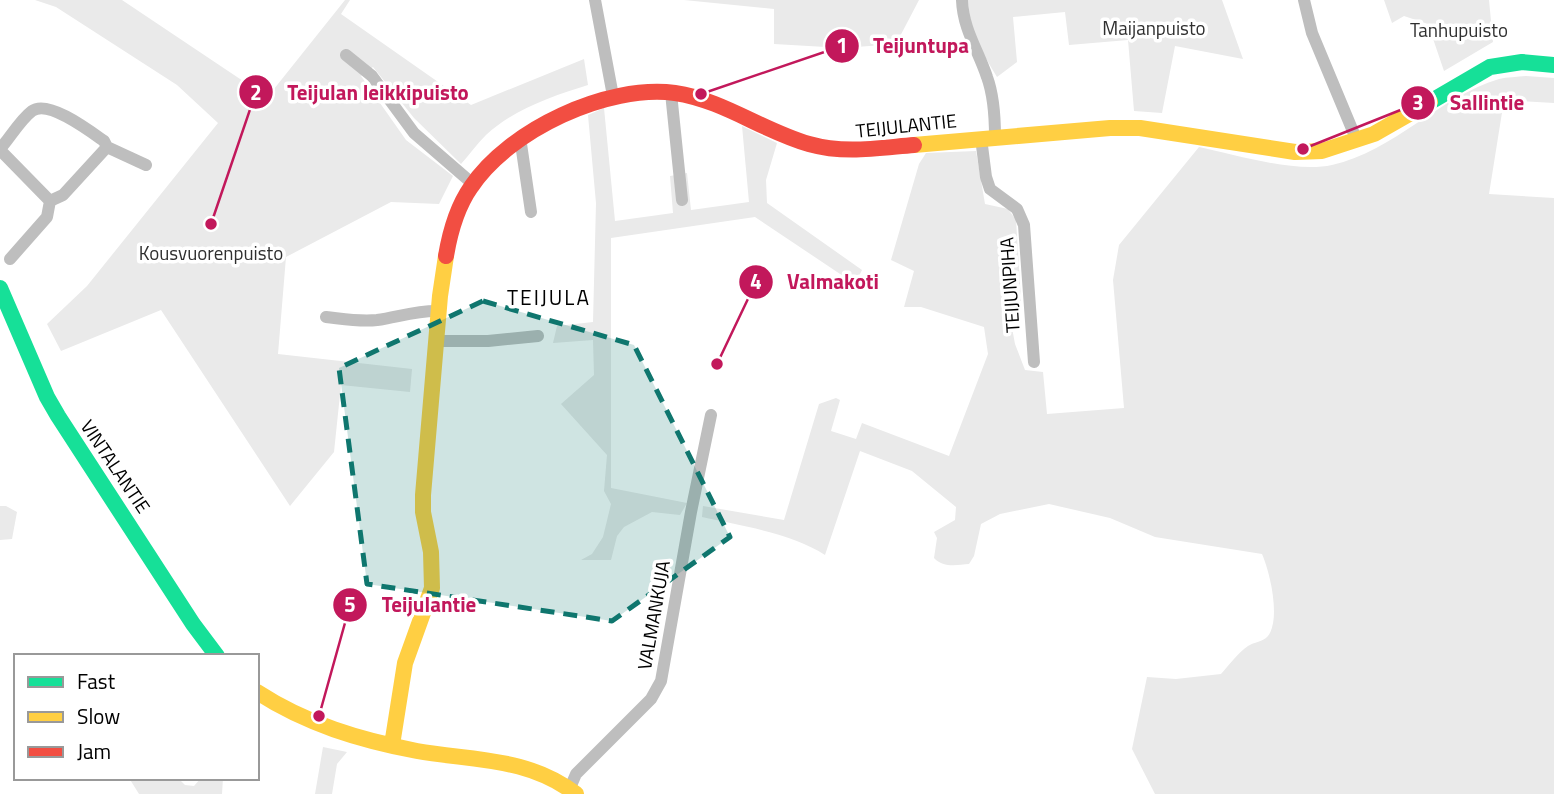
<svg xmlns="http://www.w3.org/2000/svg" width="1554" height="794" font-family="'Titillium Web',sans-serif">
<rect width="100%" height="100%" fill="#fff"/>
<!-- green -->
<path fill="#eaeaea" d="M35,0H122L252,87L270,94L345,0H350L341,14L471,105L584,59L588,85C553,96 514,109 486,135C477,144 469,155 461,164L414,118L373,67L361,76L406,140L453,176L439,204L391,202L286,257L278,354L412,369L410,392L341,385L334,452L290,506L161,310L61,351L47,324L87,286L218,123L177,85L56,7Z
M684,0H919L896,44L843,48L774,44V9Z
M968,0H1222L1243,59L1175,46L1162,113L1134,111L1128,40L1069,45L1065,12L1013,17L1017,62L997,77C982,52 969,30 968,0Z
M1384,0H1489L1493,42L1444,71L1428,24L1404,16L1392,23Z
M1526,76L1554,78V103L1504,100L1489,194L1554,198V794H1155L1132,749L1147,677L1176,679L1221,674C1229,665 1238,653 1248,646C1254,642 1263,642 1268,636C1281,619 1270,572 1262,554L1155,537L1110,518L1049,504L1000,514L981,524L974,556L969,564C957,565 943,568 934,558L937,538L934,532L955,520L956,507L912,471L860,451L825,555C794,534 739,525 702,517L703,506L784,520L819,404L836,398L840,400L831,431L856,439L862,423L949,456L988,354L984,327L921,307H904L914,271L891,260L919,164L926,153L976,151L985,204L1008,209L1016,220L1021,300L1010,317L1015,344L1025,370L1043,372L1047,414L1124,408L1113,280L1119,245L1199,147C1236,155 1295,173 1332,165C1394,151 1439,97 1499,79C1507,77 1517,77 1526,76Z
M604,108L615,221L673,213L670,176L687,173L691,210L749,202L742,126L777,143L766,180L767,203L862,270L855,284L755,217L611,238V488L687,503L680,515L652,512L624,527L617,536L611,560H581L592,554L603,537L611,504L604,491L607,455L561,404L594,375L593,340L553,343L557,326L593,322L596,203L588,115Z
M0,506H6L17,512L12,539L0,540Z
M323,747L347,752L337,764L332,794H315Z
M129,778H178L185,785L194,786L201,778H223L222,794H139Z"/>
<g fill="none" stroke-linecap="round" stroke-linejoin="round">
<!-- street -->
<path stroke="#bebebe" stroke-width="12" d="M595,0L613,96
M962,0C963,29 978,50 987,77C994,96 995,117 995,137
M1304,0L1312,33L1357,141
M346,55L372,76L414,133L473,184
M671,93L682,200
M520,137L531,212
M981,138L986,177L990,189L1017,209L1024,225L1034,362
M107,147L146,165
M0,149C10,138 20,120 32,111C48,99 90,131 104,141L107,147L63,195L50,201L0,150
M10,259L47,217L50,201
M326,317C344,319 360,322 377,320C398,317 418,310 439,311
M436,341H488L538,336
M570,788L576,774L651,699L661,681L691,512L711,415"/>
<!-- fast -->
<path stroke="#16e098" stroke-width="16" d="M1430,102L1490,67L1522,62L1554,65
M0,288L47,397L58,416L193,624L217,656"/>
<!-- slow -->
<path stroke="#ffcf43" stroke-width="16" d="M914,145L1110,128H1140L1295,152L1322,151L1374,134L1430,102
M257,692C306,724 360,740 417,751C475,761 527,757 576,794
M392,745L405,663L432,588L431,552L423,512V495L440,296L446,256"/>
<!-- jam -->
<path stroke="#f24e42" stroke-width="16" d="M446,256C450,232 457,207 471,187C509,130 607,84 675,93C723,100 763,131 809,144C844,154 878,148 914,145"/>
</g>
<!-- marked area -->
<path fill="#0f766e" fill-opacity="0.2" stroke="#0f766e" stroke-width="5" stroke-dasharray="14 9" stroke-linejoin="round" d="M483,301L634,345L730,537L612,621L367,584L339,368Z"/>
<g text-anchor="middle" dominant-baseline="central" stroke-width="7" stroke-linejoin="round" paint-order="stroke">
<!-- park labels -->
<g font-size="19" fill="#2f2f2f" stroke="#fff">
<text x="1154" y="27">Maijanpuisto</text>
<text x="1459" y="29">Tanhupuisto</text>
<text x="211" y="252">Kousvuorenpuisto</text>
</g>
<!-- street labels -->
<g font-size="19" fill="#000" stroke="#fff">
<text transform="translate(906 125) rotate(-6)">TEIJULANTIE</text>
<text transform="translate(1009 285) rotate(-94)">TEIJUNPIHA</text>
<text transform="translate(116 466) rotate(56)">VINTALANTIE</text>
<text transform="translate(653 615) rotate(-80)">VALMANKUJA</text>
</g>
<!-- neighbourhood labels -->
<g font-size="21" letter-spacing="2" fill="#000" stroke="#fff">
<text x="549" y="297">TEIJULA</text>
</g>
</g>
<!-- callouts -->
<path fill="none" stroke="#c2185b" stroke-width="2.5" d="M701 94L842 46M211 224L256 92M1303 149L1418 103M717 364L756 282M319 716L350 605"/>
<g fill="#c2185b" stroke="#fff" stroke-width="2.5">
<circle cx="701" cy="94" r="7"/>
<circle cx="211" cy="224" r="7"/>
<circle cx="1303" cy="149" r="7"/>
<circle cx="717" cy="364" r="7"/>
<circle cx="319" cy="716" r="7"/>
<circle cx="842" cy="46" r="18"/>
<circle cx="256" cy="92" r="18"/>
<circle cx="1418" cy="103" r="18"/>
<circle cx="756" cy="282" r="18"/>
<circle cx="350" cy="605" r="18"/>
</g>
<g font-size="21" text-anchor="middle" font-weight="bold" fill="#fff">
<text x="842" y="53">1</text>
<text x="256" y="100">2</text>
<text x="1418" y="110">3</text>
<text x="756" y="289">4</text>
<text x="350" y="612">5</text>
</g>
<g font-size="21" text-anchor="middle" font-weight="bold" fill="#c2185b" stroke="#fff" stroke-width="7" stroke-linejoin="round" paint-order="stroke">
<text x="921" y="53">Teijuntupa</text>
<text x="378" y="100">Teijulan leikkipuisto</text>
<text x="1487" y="110">Sallintie</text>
<text x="833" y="289">Valmakoti</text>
<text x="429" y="612">Teijulantie</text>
</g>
<!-- legend -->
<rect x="14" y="654" width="245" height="126" fill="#ffffff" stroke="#999999" stroke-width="2"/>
<rect x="28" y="677" width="35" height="10" fill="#16e098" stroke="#999999" stroke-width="2"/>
<text x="77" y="689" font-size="21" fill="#000000">Fast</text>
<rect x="28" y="712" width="35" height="10" fill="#ffcf43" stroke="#999999" stroke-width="2"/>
<text x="77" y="724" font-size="21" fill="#000000">Slow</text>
<rect x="28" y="747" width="35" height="10" fill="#f24e42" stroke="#999999" stroke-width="2"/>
<text x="77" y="759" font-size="21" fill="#000000">Jam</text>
</svg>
